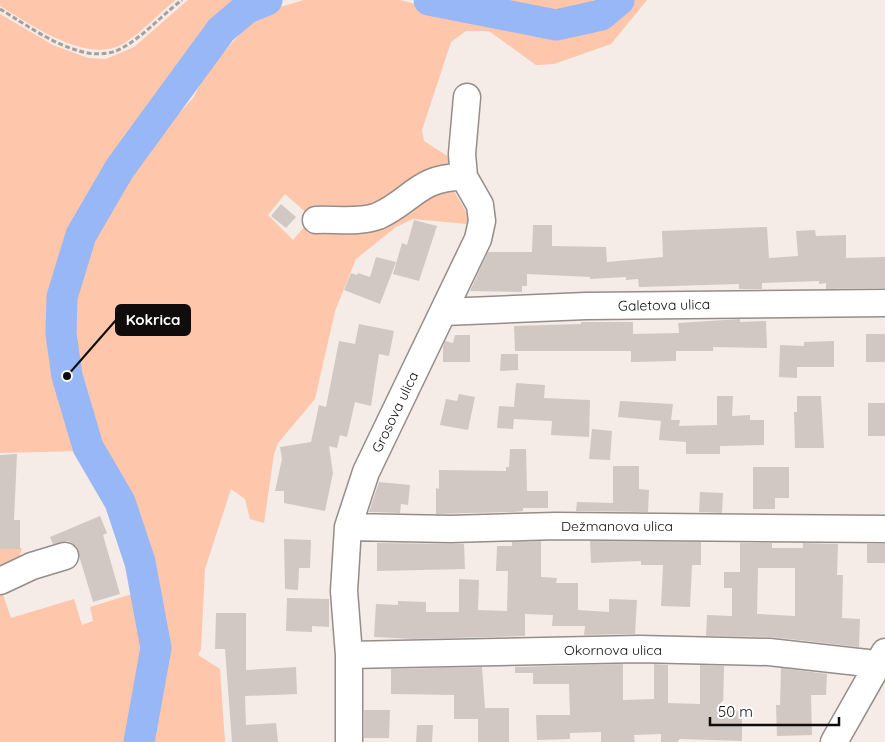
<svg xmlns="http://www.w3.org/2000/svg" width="885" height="742" font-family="Quicksand,sans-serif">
<rect width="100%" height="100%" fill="#f5ebe7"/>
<!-- green -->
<path fill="#fec6aa" d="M0,0H176C159,13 144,30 126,42C90,67 32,25 0,6Z
M188,0H241L236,2C226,14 215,25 206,37C197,49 190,62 180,74C169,89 154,102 144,118C139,126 138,135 133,142C115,167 95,189 80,216C44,283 47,384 82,451L0,453V14L53,45L88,58L106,59L134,47Z
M304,0H400L446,12L562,33L604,26L634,0H647L611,44L554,64L536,65L489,31H466L451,42L422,130L424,141L452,159L455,165L418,183L384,210L376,212H349L326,205L323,210L330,213L327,216H310L285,194L268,215L293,240L305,226C321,225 366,227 379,221C402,210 421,181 450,184L468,215L467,224L413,219L396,227L356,259L335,311L315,399L278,443L274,454L264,523L250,519L245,499L231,489L205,569L201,649L198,655L220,669L225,742H145V722L164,651L159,609L134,515L89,432L76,359L69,344L68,312L74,278L85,249L101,216L121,184L144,152L193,98L208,69L241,33L267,11Z
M460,0H602L583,11L549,17Z
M22,548L18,561L0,576V549Z
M0,586L11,618L74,599L82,625L93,621L90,607L135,593L146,662L135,722L134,742H0Z"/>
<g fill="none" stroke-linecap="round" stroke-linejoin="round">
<!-- river -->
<path stroke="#98b7f7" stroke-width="31" d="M429,0L556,25L601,15L619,0
M139,742L156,648L140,562L120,502L88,447L67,376L61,334L62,297L81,235L120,168L221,30L247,8L267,0"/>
</g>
<!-- building -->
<path fill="#d1c8c4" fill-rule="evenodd" d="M281,204L296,217L286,228L271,216Z
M414,220L437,226L419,281L393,274L402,243L407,245Z
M533,225H552V246L606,247L607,262L663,257L662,231L767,227L769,258L798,256L796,231L815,230L816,236L846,235V258L885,257V288L826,289V283L819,284V281L762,283V289H739V284L639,287L638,279L626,280V277L590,279V277L527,274V286H522V292L470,291L488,252H532Z
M376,257L396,262L380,304L344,290L351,273L357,275L358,273L370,277Z
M740,319V322L766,321L767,348L713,347V351H676V361L631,362V351H515L514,326L581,324V322H633V334L679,333L678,323Z
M359,324L394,331L389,356L379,354L371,406L355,402L347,437L340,435L337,448L329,446L333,473L325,511L284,503V491H275L282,459L280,447L311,442L319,405L326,407L339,341L355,344Z
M866,334H885V362H866Z
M455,335H470V362H443V347L445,341L453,343Z
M834,341V367H797V378L779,377L780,345L804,346V342Z
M501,354H518V370L500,371Z
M516,383L545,385L544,398L590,400L589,437L551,435L552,421L514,419L513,429L497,428L499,406L514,407Z
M459,394L475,397L468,430L440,425L446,399L457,401Z
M717,396H733L732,416L750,415V420H764V445L720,446V454H686V442L659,440L661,421L618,417L620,401L673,404L671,420H680L679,426L717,425Z
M797,396H821L824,448H795L794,412H797Z
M868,403H885V436H868Z
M592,429L612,431L610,460L589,459Z
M510,449H526L527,491H548V508H523V511L514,512L436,514V488L439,489V470L506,471V467H509Z
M17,454L14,520H20V549H0V455Z
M613,466H639V489L649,490L648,512L576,511L577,502L613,503Z
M753,467H789V498H775V509H753Z
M379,482L410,485L408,505L401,504L400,513L369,512Z
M700,492L723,493L722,513L699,512Z
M100,516L107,533L103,535L120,594L93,602L76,546L68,541L53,544L50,537Z
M284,539L311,540L310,568H299L298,590L285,589Z
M541,541V577L557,578L556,583H578V610L609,612V599L637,600L635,634L584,635L585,626H552L553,615L525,614V636L414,639L374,637L376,604L398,605V601L426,602V612H459V579L479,580L478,610L507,611L508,571H496L497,546H512V542Z
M590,541L701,542V565H692L690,607L661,606L663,565H641V561L591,563Z
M377,543L464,544L465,569L377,571Z
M740,543H772V548H803V543L838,544L837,575H843L842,618L860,619L859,647L771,637L706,636L707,615L732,616V588H724V572H740ZM758,568H795V616L757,614Z
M867,544H885V563H867Z
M287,598L329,599V627L312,626V632L286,631Z
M216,613H246V670L296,667L297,694L245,696L246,725L276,723L278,742H232L225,649H215Z
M623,664V700L654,699V664L668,665V703L700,704V665L724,666L723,711H742V741L680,739L677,742H661V734L634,735L635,742H601V732L570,733V739L537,740L536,715H570L569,684H533V673H515V667Z
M482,667L485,708H509V742H478V719H454V695L391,694V669Z
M781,668L827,674L826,695H811L812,735L777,736L776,705H780Z
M364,710H390L389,738H364Z
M417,725H433L432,742H416Z"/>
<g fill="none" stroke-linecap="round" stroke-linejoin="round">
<!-- minor casing -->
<g stroke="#958d89" stroke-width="29">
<path id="minor" d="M316,220C334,219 360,223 378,216C412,201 419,176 464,177
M444,312L586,306L885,303
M348,527L451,529L556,526L885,529
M0,581L32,566L65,556
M349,655L639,649L769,652L876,664
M349,742V655L344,591L348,527L366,472L478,239L482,221L480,205L464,177L462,154L467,97
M834,742L885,652"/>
</g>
<!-- path -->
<path stroke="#a8a09d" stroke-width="3" stroke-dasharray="5 2.5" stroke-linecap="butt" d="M0,9C32,28 85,69 122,48C144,36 162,15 182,0"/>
<!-- minor -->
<use href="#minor" stroke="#fff" stroke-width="26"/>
</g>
<g text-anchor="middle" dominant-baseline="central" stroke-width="5" stroke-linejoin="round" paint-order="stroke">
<!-- street labels -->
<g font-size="14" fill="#0f0c0b" stroke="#fff">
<text transform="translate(664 305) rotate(-1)">Galetova ulica</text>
<text transform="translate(395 412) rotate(-64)">Grosova ulica</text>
<text x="617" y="526">Dežmanova ulica</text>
<text x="613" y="650">Okornova ulica</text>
</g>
</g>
<!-- callouts -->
<path fill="none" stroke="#0f0c0b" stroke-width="2" d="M67 376L116 320"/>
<circle fill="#0f0c0b" stroke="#fff" stroke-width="2" cx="67" cy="376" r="5"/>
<rect fill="#0f0c0b" stroke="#0f0c0b" stroke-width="2" x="116" y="305" width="74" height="30" rx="5"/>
<g font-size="15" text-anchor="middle" font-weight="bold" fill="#fff">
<text x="153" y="325">Kokrica</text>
</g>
<!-- scale -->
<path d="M710 717v8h129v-8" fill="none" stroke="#0f0c0b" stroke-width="2.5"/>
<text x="718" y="717" font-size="15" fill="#0f0c0b" stroke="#ffffff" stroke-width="4" paint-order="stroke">50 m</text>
</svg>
